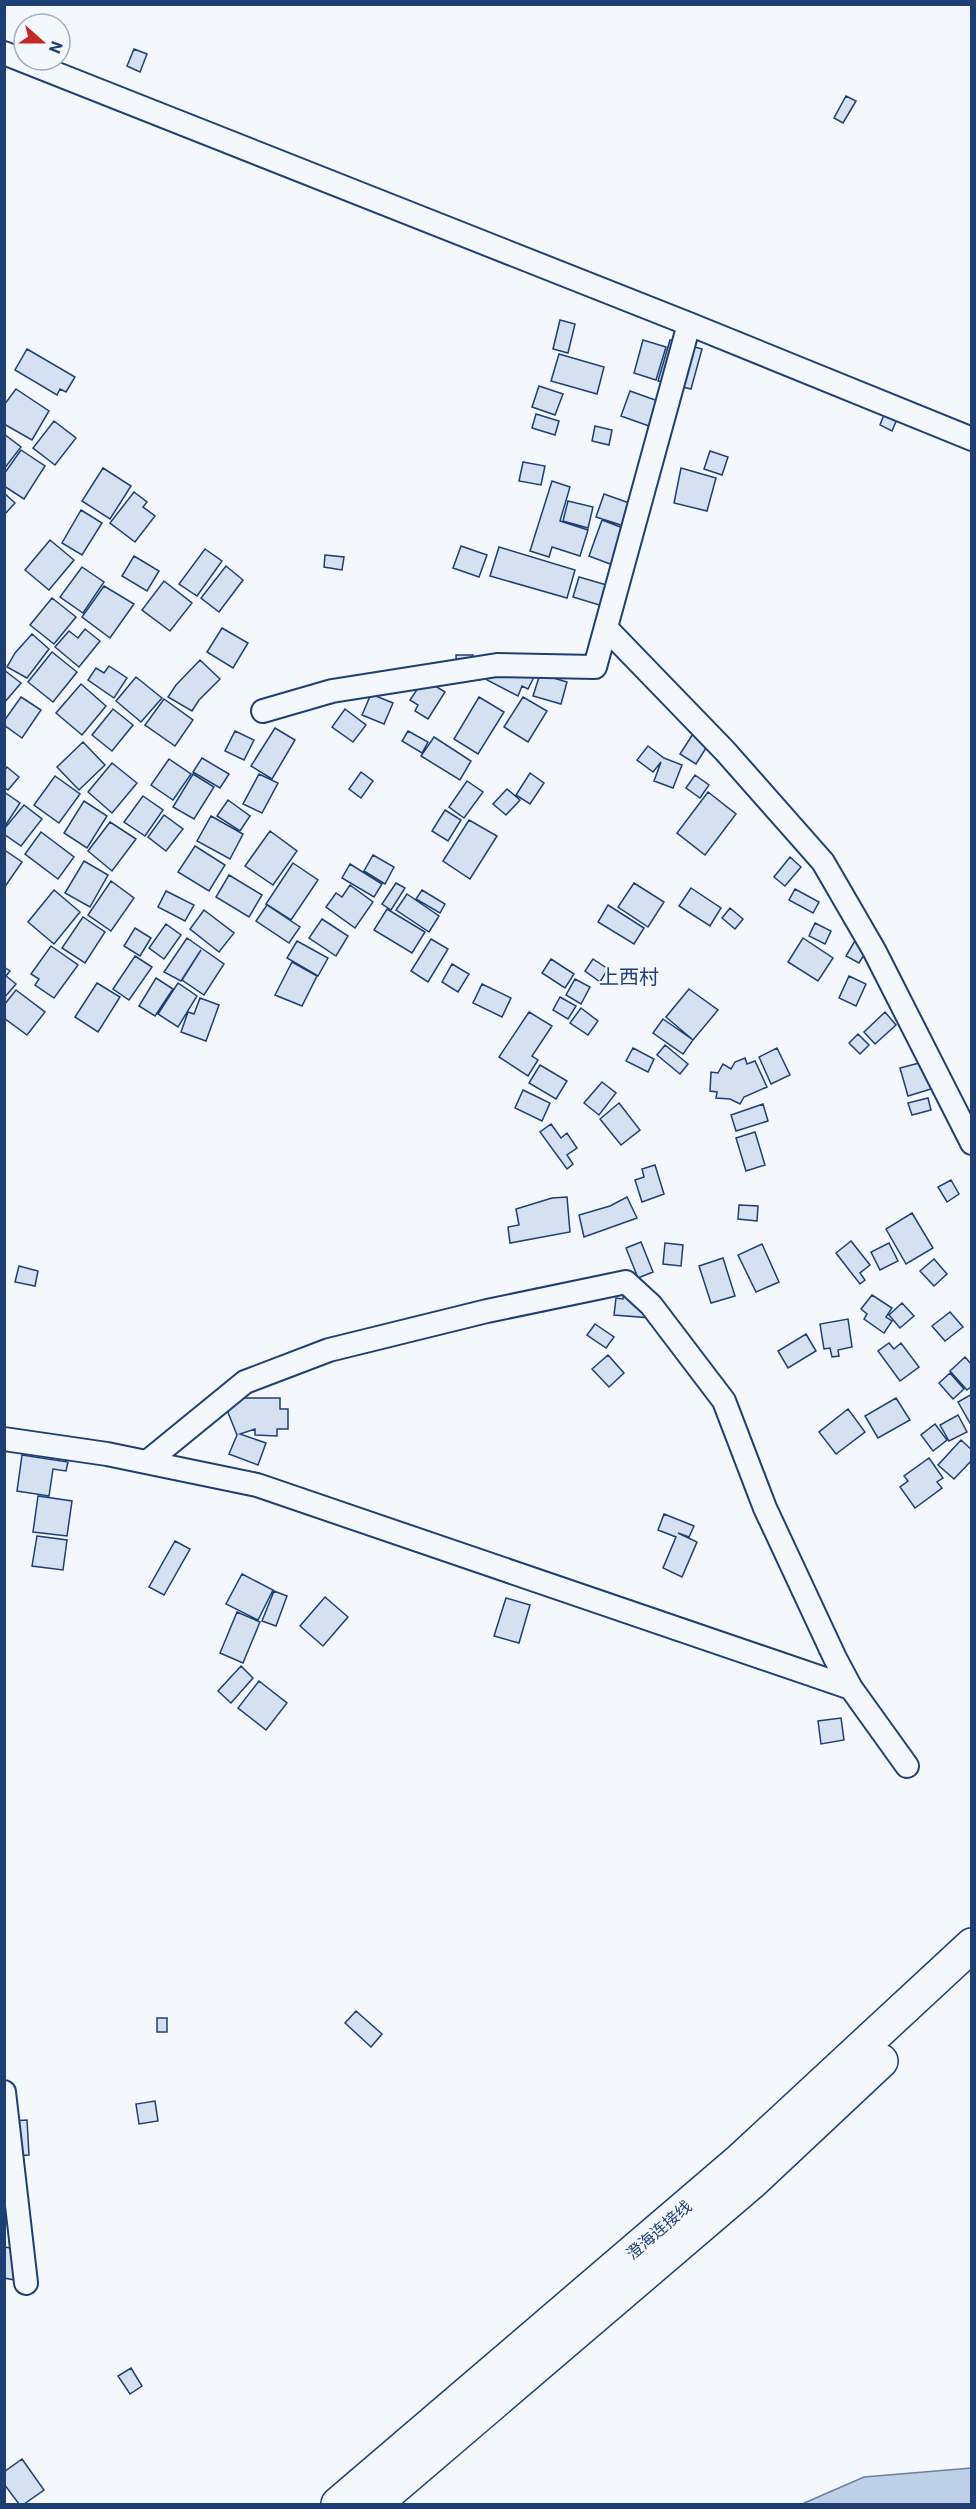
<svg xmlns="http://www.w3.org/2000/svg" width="976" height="2509" font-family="Roboto,'Noto Sans SC',sans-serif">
<rect width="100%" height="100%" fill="#f4f7fb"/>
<!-- water -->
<path fill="#bed0e5" stroke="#687fa3" stroke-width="1.5" d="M971,2468V2504H802L864,2477Z"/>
<!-- building -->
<path fill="#d5e0f0" stroke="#1d3f73" stroke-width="1.5" d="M134,49L147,54L140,72L127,66Z
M846,96L856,101L843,123L834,118Z
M560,320L575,324L568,353L553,349Z
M643,340L666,347L656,380L634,373Z
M670,340L702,349L691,389L658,381Z
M27,349L75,377L66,392L60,389L57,395L15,370Z
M559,354L604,367L597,394L551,381Z
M539,386L563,394L555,415L532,407Z
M16,389L49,411L32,440L4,424V405Z
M630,391L658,401L649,426L621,416Z
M887,407L900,412L892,431L880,425Z
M536,414L559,421L555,435L532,428Z
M54,421L76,438L55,465L33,448Z
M595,426L612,430L609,445L592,441Z
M4,434L21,447L4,469Z
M21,450L45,466L24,499L4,486V474Z
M710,451L728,457L722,475L704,469Z
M523,462L545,466L541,485L519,481Z
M103,468L131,486L110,519L82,501Z
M681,468L716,478L707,511L674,503Z
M552,481L570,487L560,521L588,530L580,556L552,547L549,557L530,551Z
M134,492L147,502L143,507L155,516L135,542L110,523Z
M4,493L15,503L4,515Z
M604,494L632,504L624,526L596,517Z
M568,501L593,507L588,528L563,521Z
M81,510L102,523L82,555L62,543Z
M602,520L631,531L618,567L589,556Z
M50,540L74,560L49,590L25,570Z
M461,546L487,555L479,577L453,568Z
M499,547L575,570L567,598L490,576Z
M205,549L222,561L197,596L179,584Z
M325,555L344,557L342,570L324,567Z
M134,556L159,571L147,591L122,576Z
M226,566L243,580L219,612L201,598Z
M82,567L104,582L83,613L60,597Z
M579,577L624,590L619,611L573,597Z
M164,581L192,603L170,631L142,610Z
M104,586L134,604L110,638L82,617Z
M52,598L76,617L54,644L30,625Z
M222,628L248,643L233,668L207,652Z
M85,629L100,641L79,667L55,647L69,631L78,638Z
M32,634L49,649L27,678L7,667L15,653Z
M52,652L77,672L53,702L28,682Z
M456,655H473L474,679H457Z
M200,660L220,679L199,700L192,711L168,697L176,685Z
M494,664L534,677L528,689L522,686L518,696L487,680Z
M109,666L127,678L114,698L88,680L96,668L104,673Z
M4,670L21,683L4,703Z
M540,674L567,682L561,704L533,696Z
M136,677L162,698L141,722L116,701Z
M424,679L445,692L428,719L415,711L418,705L410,700Z
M81,684L106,706L82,735L56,713Z
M371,694L393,703L384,724L362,715Z
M21,697L41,710L22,738L4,725V721Z
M479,697L504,712L478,754L454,739Z
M523,697L547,711L528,742L504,727Z
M164,699L193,720L175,746L145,725Z
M113,709L133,725L112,751L92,735Z
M345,709L366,725L353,742L332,727Z
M700,723L716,732L696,764L680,754Z
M275,728L295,740L272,779L251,766Z
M235,731L254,740L244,760L225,751Z
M408,731L428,742L422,753L402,741Z
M434,737L471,761L460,780L421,756Z
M83,742L105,765L79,790L57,767Z
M648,746L664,758L682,765L673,788L654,781L661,762L653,772L637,760Z
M202,758L229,774L220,788L193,772Z
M169,759L191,774L173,800L151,785Z
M112,763L137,783L112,813L88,792Z
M7,767L19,777L8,790L4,787V771Z
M361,772L373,781L361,798L349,789Z
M530,773L544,783L530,804L516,795Z
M193,774L214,787L194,819L173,807Z
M259,774L278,783L262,813L243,804Z
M695,775L709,785L700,798L686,788Z
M55,776L80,794L59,823L34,805Z
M467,781L483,792L464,818L449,807Z
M507,789L520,800L506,815L493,804Z
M4,792L20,803L5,826H4Z
M708,792L736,814L705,855L677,833Z
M143,796L163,810L145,836L124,822Z
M228,800L250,816L240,831L217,816Z
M84,801L107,816L87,848L64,833Z
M24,805L42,819L21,846L4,834V829Z
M445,810L461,820L448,841L432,831Z
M164,815L183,829L166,851L148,837Z
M211,816L243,834L230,859L197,841Z
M469,820L497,836L470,879L443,861Z
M110,822L136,839L112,871L88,851Z
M270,831L297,851L273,885L245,866Z
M41,832L74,857L58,879L25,854Z
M195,846L225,865L209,891L178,872Z
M6,851L22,862L4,888V853Z
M373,855L394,867L385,884L364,871Z
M790,857L801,867L785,886L774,877Z
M84,861L108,875L90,907L65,893Z
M293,863L318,880L291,920L266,904Z
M350,864L382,884L374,897L342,878Z
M229,875L262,895L249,917L216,897Z
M111,881L134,898L111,931L88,915Z
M396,883L405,888L391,910L382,904Z
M634,883L664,902L648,927L618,907Z
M350,885L373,902L355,928L326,907L336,893L342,897Z
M691,888L721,908L710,926L679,906Z
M795,889L819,902L813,913L789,900Z
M54,890L80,912L54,944L28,922Z
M422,890L445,904L440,913L416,899Z
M166,891L194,905L185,921L158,907Z
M407,894L439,916L429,932L396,910Z
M267,905L300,927L289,943L256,921Z
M608,905L644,928L634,944L598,922Z
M730,908L743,919L735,929L722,918Z
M387,909L425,932L412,953L374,930Z
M204,910L234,933L219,952L190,929Z
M83,917L105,932L85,963L62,948Z
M322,919L348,936L336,956L309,938Z
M815,923L831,931L825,944L809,936Z
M166,924L181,935L164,959L149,948Z
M135,928L151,938L140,956L124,946Z
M187,938L224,964L204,995L182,980L201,950L181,981L164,972Z
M803,938L833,958L818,981L788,962Z
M431,939L448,949L428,982L411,971Z
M856,939L869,947L859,963L846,956Z
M297,941L328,958L318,976L287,958Z
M51,946L78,965L54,998L35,985L39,979L31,974Z
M135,956L152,967L129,1000L113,989Z
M551,959L574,974L565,988L542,973Z
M593,959L608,969L600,982L585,971Z
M292,962L317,976L302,1006L275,995Z
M452,964L469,974L458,992L442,982Z
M4,967L10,971L6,976L16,984L4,998Z
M849,976L866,984L856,1006L839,998Z
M156,978L173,989L155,1016L139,1006Z
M575,979L590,987L581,1004L566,995Z
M97,983L120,997L98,1032L75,1017Z
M178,983L197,996L178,1027L158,1014Z
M482,984L511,998L502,1017L473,1003Z
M689,989L718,1010L693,1040L666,1017Z
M16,990L45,1012L27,1035L4,1018V1005Z
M560,997L576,1006L568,1019L553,1010Z
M200,998L219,1005L206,1041L181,1032L188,1012L194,1014Z
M581,1008L598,1021L588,1035L570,1023Z
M529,1012L552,1026L532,1056L538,1060L528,1076L499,1057Z
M885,1012L896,1025L875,1044L864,1032Z
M663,1019L693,1040L683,1054L653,1033Z
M858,1034L869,1045L860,1054L849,1043Z
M665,1045L688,1064L680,1074L657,1055Z
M633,1048L654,1059L648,1072L626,1061Z
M777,1048L790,1075L771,1084L759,1057Z
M745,1058L747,1064L755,1061L767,1087L744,1097L740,1104L730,1099L716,1098L717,1092L710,1091L711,1072L718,1073L723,1064L731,1069L735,1062Z
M923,1062L931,1089L908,1096L900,1068Z
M540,1065L567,1081L556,1099L529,1083Z
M602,1082L616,1093L599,1115L584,1103Z
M523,1090L550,1103L542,1121L515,1108Z
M928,1098L931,1110L912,1115L908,1103Z
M619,1103L640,1130L621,1145L600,1119Z
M763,1104L768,1121L736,1131L731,1115Z
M551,1124L561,1138L567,1133L577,1148L567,1155L573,1164L567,1169L540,1132Z
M755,1132L765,1165L746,1171L736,1138Z
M655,1165L664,1194L642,1202L635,1180L644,1177L642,1169Z
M951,1180L959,1194L947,1202L938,1187Z
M567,1197L570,1232L510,1243L508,1227L519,1225L516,1209L552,1198Z
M627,1197L637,1218L584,1237L579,1215L610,1206Z
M739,1205L758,1206L757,1221L738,1219Z
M912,1213L933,1248L906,1264L886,1229Z
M851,1241L870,1265L860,1273L865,1280L860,1284L836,1253Z
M641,1242L653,1272L638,1278L626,1248Z
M665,1243L683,1245L681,1266L663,1264Z
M889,1243L898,1261L880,1270L871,1252Z
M762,1244L779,1282L756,1292L738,1255Z
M723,1258L735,1296L711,1303L699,1266Z
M934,1259L947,1274L934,1286L920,1271Z
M19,1266L38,1271L35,1286L15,1282Z
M624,1290L652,1318L614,1315L616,1298L623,1299Z
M872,1295L892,1308L886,1317L892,1321L884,1333L864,1319L867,1314L861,1309Z
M902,1303L914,1316L900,1328L889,1315Z
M950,1312L963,1327L945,1341L932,1326Z
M848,1319L852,1347L838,1350L839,1356L832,1357L830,1348L824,1349L820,1324Z
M595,1324L614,1337L606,1348L587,1335Z
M806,1334L816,1351L788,1368L778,1351Z
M889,1343L894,1349L901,1343L919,1367L900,1381L878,1351Z
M608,1355L624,1373L609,1387L592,1369Z
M965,1357L972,1365V1386L967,1390L950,1371Z
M950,1373L964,1389L953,1399L939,1383Z
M972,1394V1422L970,1423L958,1402Z
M243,1398H280V1409H288V1429H277V1436L255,1435V1429L240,1434L266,1443L258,1465L229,1454L237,1435L225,1405Z
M896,1398L910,1420L878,1438L865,1416Z
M848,1409L865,1432L836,1454L819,1432Z
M958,1415L967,1432L949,1441L940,1425Z
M935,1424L947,1440L933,1451L921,1435Z
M961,1440L972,1450V1460L954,1479L938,1465Z
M22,1455L68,1462L66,1471L53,1469L49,1496L17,1491Z
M929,1458L943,1478L937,1482L942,1488L915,1508L900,1487L908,1481L904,1476Z
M38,1496L72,1501L67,1536L33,1532Z
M664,1514L694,1526L689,1537L678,1533L697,1542L682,1577L663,1568L676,1537L658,1530Z
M37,1536L67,1540L63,1570L32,1566Z
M175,1541L190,1549L164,1595L149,1587Z
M242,1574L273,1590L258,1620L226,1604Z
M274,1591L287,1596L276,1626L262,1621Z
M325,1597L348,1617L323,1646L300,1626Z
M506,1598L530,1605L519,1643L494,1636Z
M237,1612L260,1622L243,1663L220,1653Z
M241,1666L253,1678L231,1703L218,1691Z
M259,1681L287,1703L266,1730L238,1708Z
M841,1718L844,1740L821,1744L818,1721Z
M356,2011L382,2034L371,2047L345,2023Z
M157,2018H167V2032H157Z
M155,2101L158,2121L139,2124L136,2104Z
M27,2120L29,2155L14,2156L12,2121Z
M4,2247L19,2249L15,2280L4,2278Z
M131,2368L142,2386L130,2394L118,2376Z
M22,2459L44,2490L24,2504H19L4,2484V2472Z"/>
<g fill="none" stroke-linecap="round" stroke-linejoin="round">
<!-- minor casing -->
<g stroke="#1d3f73" stroke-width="26">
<path id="minor" d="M4,53L689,324L972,439
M606,628L725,751L823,862L874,950L972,1143
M263,711L332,691L497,665L595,667L689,324
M4,1439L107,1454L257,1485L851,1688
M147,1462L245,1382L329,1350L487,1311L626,1282L651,1305L724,1401L765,1508L835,1658L851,1688L907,1766
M4,2092L26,2283"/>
</g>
<!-- highway casing -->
<g stroke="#1d3f73" stroke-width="36">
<path id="highway" d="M338,2504L739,2161L972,1945
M375,2504L752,2182L881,2061"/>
</g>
<!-- minor -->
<use href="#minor" stroke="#f4f7fb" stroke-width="22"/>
<!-- highway -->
<use href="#highway" stroke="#f4f7fb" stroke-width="33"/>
</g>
<g text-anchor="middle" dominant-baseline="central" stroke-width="4.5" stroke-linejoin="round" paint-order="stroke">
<!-- street labels -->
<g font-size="16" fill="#1d3f73" stroke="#f4f7fb">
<text transform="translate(659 2230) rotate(-41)">澄海连接线</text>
</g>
<!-- quarter labels -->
<g font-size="20" fill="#1d3f73" stroke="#f4f7fb">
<text x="629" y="977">上西村</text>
</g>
</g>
<!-- border -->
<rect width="976" height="2509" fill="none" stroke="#1d3f73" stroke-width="12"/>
<!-- north arrow -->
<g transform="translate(42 42) rotate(111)"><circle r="28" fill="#f4f7fb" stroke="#9eadc5" stroke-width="1.5"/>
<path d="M0-4.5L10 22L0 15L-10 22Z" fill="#c62828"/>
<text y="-9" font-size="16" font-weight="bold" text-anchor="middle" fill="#1d3f73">N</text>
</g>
</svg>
